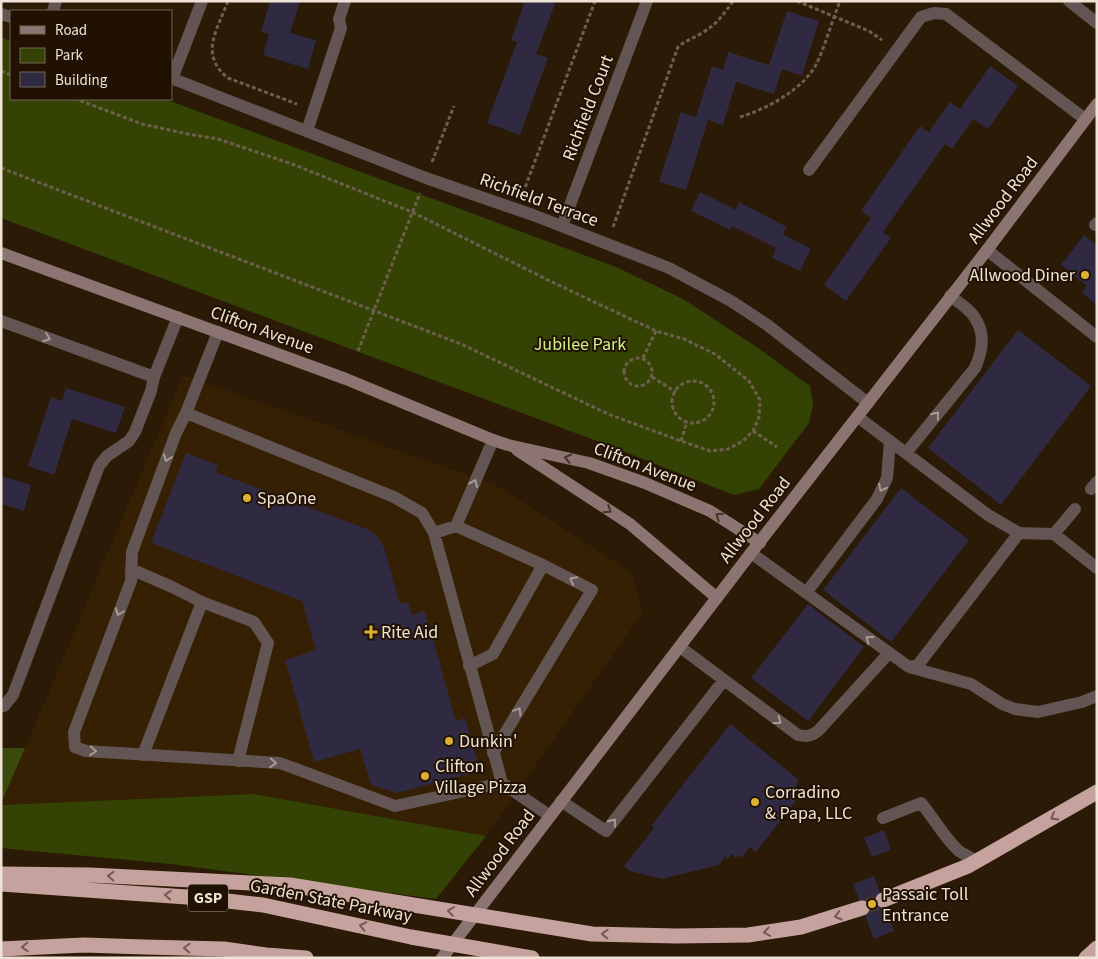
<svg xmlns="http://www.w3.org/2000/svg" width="1098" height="959" font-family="'Source Sans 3',sans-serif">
<rect width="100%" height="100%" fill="#2b1a05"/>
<!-- built -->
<path fill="#352003" d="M183,375L496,485L631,572L643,612L486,836L254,794L1,805Z"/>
<!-- green -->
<path fill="#344304" d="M1,37L11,41V99H165L616,267L683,299L755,346L810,386L813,404L809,423L759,489L734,495L605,444L1,218Z
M254,794L486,836L436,899L171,864L1,848V805Z"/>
<!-- forest -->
<path fill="#3a4a0d" d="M1,748H25L1,804Z"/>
<!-- building -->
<path fill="#2f2a41" d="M270,1H300L290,33L316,40L308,69L263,55L269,34L261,32Z
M517,1H551L555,4L536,54L548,58L520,135L487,123L517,42L511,40L524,4Z
M787,11L819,21L802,76L782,69L774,94L736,82L723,125L708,120L686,190L659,182L681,112L696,117L712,66L723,70L728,52L769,65Z
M990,66L1018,86L988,129L973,119L952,149L945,144L883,232L891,238L846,301L824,285L871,218L861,211L920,126L929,132L950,102L960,109Z
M700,192L736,210L739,202L787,227L783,234L811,249L800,271L772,258L776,248L732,226L730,230L691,211Z
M1084,235L1097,245V305L1082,293L1087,286L1061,265Z
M1018,330L1091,386L1001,505L928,448Z
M66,388L125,407L116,433L72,419L54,475L28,466L51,397L62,401Z
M186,453L218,465L215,472L367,529L376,535L384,547L400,604L408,602L412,615L425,611L456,721L465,718L480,771L397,793L371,785L360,749L314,762L285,660L316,650L302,601L151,543Z
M1,476L31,485L24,511L1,504Z
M901,488L969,540L891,642L823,590Z
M808,604L864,647L808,721L751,678Z
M730,724L799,780L797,782L795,802L756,852L750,847L741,858L738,855L736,858L732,854L728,859L725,856L719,865L662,879L630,871L624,866L654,828L651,826Z
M884,830L891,850L872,857L864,838Z
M874,876L894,931L874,939L853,884Z"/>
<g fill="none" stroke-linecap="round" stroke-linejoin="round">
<!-- highway-tunnel -->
<path stroke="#483824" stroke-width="15" stroke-dasharray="15 8" stroke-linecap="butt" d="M862,908L883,900"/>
<!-- path -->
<path stroke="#6e5f4d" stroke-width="3" stroke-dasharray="4 2.5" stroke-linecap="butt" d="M228,1C217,30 199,55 228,78L297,104
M797,1L869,31L882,40
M1,71L11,75
M740,117C767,109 804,89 817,63C826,43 832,21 840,1
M432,162L454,106
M1,168L461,344L608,414L681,441L710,451L728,449L743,441L753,431L759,417L760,400L749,381L715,354L684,339L656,331L554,283L412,212L292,164L218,139L188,134L142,124L76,99
M523,193L595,1
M613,227L678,47C686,40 694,38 702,33C716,25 724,14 733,1
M358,351L420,193
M624 372a14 14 0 1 1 28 0a14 14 0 1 1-28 0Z
M643,358L656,331
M652,377L676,392
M672 402a21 21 0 1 1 42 0a21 21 0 1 1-42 0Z
M753,431L777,447
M681,441L687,422"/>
<!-- lane -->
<path stroke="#635553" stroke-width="12" d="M1069,1L1097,23
M53,11L56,1
M307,131L341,28L339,19L345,1
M809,170L921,17L934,13L946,14L1085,119
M1095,225L1097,223
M987,250L1097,337
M1,321L154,377
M218,332L186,413L176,433L132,552L131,581L74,732L75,747L86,751L280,763L395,806L502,783
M186,413L394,497L422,513L434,533L502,783L550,816
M858,417L988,515L1019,533L918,665L909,667
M906,453L975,368C982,352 986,335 975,318C970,309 958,302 950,296
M1091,489L1097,482
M456,526L493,440
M434,533L456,526L543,565
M1019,533L1054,534L1097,568
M1054,534L1075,509
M751,553L909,667L971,684L1002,704L1015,709L1038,712L1082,702L1097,696
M131,569L172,587L202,602L254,622L268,643L238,761
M806,593L877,499L887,478L890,441
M680,647L798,735C807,737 812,736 819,730L889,653
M469,666L493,654L543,565L592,590L493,753
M1,706H4L13,695L99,466L107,456L129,441L135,432L151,391L154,377L178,317
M143,755L202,602
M561,801L606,831L724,680
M883,818L921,803C934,818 944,838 959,851C965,855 971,858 977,861"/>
<!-- street -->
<path stroke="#635553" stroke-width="12" d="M1,14L11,17
M171,78L426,178L533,215L669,268L731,301L766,324L868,403
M172,79L202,1
M562,226L647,1"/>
<!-- secondary -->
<path stroke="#8b7471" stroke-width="12" d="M1,253L346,379L493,440L508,445L589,463L645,483L710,511L760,543
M517,450L630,524L717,598
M442,958L751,553L987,250L1097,104"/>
<!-- highway -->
<path stroke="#c5a29d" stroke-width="15" d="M1,874L90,875L290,885L592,934L676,936L748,935L801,927L862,908
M1,884L201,898L263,905L411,937L532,958
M883,900L968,866L1097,792
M1,949L84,945L144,947L224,949L266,955L306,958
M1086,958L1097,948"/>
</g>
<!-- one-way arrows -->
<defs><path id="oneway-chevron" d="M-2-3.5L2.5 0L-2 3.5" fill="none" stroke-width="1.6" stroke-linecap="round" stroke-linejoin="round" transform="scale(1.25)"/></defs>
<g stroke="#a89c94">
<use href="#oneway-chevron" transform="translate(47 338) rotate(20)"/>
<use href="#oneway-chevron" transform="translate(936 415) rotate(-51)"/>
<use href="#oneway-chevron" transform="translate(167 458) rotate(110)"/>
<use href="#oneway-chevron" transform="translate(474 483) rotate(-67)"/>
<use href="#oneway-chevron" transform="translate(882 488) rotate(116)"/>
<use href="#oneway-chevron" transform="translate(573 580) rotate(-153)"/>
<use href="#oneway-chevron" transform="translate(119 612) rotate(111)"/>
<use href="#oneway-chevron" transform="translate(869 639) rotate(-144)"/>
<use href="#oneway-chevron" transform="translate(518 711) rotate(-59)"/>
<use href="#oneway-chevron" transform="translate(778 721) rotate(37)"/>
<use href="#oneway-chevron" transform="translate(93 751) rotate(5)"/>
<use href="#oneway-chevron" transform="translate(273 763) rotate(4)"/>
<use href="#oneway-chevron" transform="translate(613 822) rotate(-52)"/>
</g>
<g stroke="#463428">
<use href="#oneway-chevron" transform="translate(568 458) rotate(-167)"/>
<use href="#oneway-chevron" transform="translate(608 510) rotate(33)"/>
<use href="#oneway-chevron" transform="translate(719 516) rotate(-147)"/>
</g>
<g stroke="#735a4e">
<use href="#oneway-chevron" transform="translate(1054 817) rotate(150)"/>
<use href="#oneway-chevron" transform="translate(111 876) rotate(-177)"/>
<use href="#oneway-chevron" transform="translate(168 895) rotate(-176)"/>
<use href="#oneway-chevron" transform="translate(451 911) rotate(-171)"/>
<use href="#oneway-chevron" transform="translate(838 916) rotate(164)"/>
<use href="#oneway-chevron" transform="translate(363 926) rotate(-168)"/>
<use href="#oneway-chevron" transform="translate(767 932) rotate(171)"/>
<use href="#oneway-chevron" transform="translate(605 934) rotate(-178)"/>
<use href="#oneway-chevron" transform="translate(25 947) rotate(177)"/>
<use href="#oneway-chevron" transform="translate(187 948) rotate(-178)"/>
</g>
<!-- markers -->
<g fill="#ddb133" stroke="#211100" stroke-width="2">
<circle cx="1085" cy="275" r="5"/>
<circle cx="247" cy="498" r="5"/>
<path d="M368.5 624.5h5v5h5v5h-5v5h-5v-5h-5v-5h5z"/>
<circle cx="449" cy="741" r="5"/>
<circle cx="425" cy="776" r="5"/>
<circle cx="755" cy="802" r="5"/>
<circle cx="872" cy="904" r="5"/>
</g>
<g text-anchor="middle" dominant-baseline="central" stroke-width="4" stroke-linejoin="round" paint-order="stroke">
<!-- shield labels -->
<rect fill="#211100" stroke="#b0a496" stroke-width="1" x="188" y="884.5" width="40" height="27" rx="4"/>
<g font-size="16" font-weight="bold" fill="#eee3d6">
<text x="208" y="898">GSP</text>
</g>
<!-- street labels -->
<g font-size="18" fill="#eee3d6" stroke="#211100">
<text transform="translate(588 108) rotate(-69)">Richfield Court</text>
<text transform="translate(539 200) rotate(20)">Richfield Terrace</text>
<text transform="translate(1003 200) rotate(-53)">Allwood Road</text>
<text transform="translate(262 330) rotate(20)">Clifton Avenue</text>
<text transform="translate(645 467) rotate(21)">Clifton Avenue</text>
<text transform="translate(755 520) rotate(-52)">Allwood Road</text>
<text transform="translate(500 853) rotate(-53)">Allwood Road</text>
<text transform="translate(331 901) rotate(11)">Garden State Parkway</text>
</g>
<!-- poi labels -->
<g font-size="18" fill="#eee3d6" stroke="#211100" text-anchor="start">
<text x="1075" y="275" text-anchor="end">Allwood Diner</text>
<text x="257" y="498">SpaOne</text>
<text x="381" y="632">Rite Aid</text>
<text x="459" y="741">Dunkin'</text>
<text x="435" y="766">Clifton<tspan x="435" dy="21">Village Pizza</tspan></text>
<text x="765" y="792">Corradino<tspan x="765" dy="21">&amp; Papa, LLC</tspan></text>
<text x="882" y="894">Passaic Toll<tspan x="882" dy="21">Entrance</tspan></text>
</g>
<!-- park labels -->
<g font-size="18" fill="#cff086" stroke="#211100">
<text x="580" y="344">Jubilee Park</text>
</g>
</g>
<!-- border -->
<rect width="1098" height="959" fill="none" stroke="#eee3d6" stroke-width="5"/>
<!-- legend -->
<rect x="10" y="10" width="162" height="90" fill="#211100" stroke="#736556"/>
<rect x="20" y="26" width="25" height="8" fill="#8b7471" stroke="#736556"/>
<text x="55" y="35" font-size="15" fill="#eee3d6">Road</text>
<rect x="20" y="48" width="25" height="15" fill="#344304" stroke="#736556"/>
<text x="55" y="60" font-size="15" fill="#eee3d6">Park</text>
<rect x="20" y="72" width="25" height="15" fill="#2f2a41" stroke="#736556"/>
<text x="55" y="85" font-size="15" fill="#eee3d6">Building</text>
</svg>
